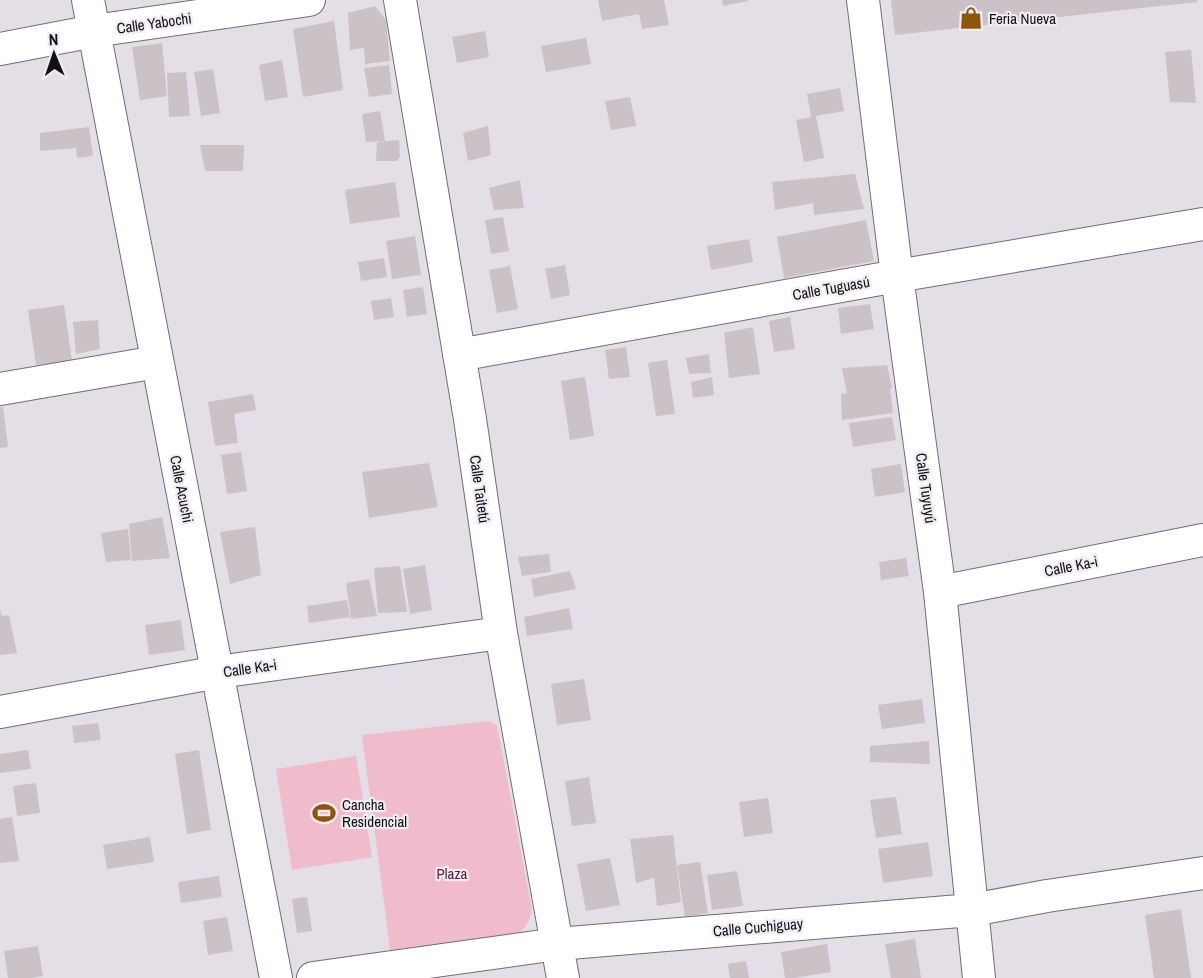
<svg xmlns="http://www.w3.org/2000/svg" width="1203" height="978" font-family="'Archivo Narrow',sans-serif">
<rect width="100%" height="100%" fill="#e4dee6"/>
<!-- green -->
<path fill="#f0bbcb" d="M488,721L497,725L532,910C528,925 525,931 510,938L391,956L362,735Z
M356,756L372,857L292,870L276,769Z"/>
<!-- building -->
<path fill="#cbc2c8" d="M598,0H664L669,25L642,29L639,14L602,21Z
M722,0H748V1L723,6Z
M891,0H1197V2L895,35Z
M375,6L386,20L390,61L365,64L364,48L350,50L348,13Z
M334,21L343,90L303,97L293,29Z
M485,31L489,57L457,63L452,37Z
M586,38L591,64L546,72L541,46Z
M162,43L167,96L140,100L132,47Z
M1191,50L1196,103L1170,102L1165,52Z
M282,60L288,97L265,101L259,65Z
M389,65L392,94L369,97L364,68Z
M213,69L220,113L201,116L194,72Z
M186,72L190,116L169,117L167,73Z
M840,88L844,111L816,116L824,158L804,162L796,120L811,117L807,94Z
M630,97L636,126L611,130L605,101Z
M380,111L385,141L366,142L362,114Z
M488,126L491,155L468,161L463,133Z
M89,127L93,156L77,158L76,148L40,151V133Z
M399,140L400,157L397,161H376L377,142Z
M200,145H244L243,171H205Z
M855,174L864,209L814,215L813,203L775,210L772,182Z
M520,180L524,208L494,210L489,188Z
M395,182L400,217L350,224L345,190Z
M503,217L509,251L491,254L485,220Z
M866,220L874,261L784,278L777,237Z
M415,236L421,275L392,279L386,241Z
M749,239L753,262L711,270L707,246Z
M384,258L387,277L361,281L358,262Z
M565,265L570,295L551,299L545,269Z
M510,266L518,309L497,313L489,270Z
M423,287L427,314L407,317L403,290Z
M391,298L394,317L374,320L371,301Z
M870,304L874,329L841,334L838,308Z
M64,305L72,361L36,365L28,310Z
M790,317L795,349L774,352L769,321Z
M98,320L100,349L76,354L73,322Z
M753,327L760,374L729,378L724,333Z
M626,347L630,377L609,379L605,350Z
M709,354L711,373L689,374L686,358Z
M667,360L675,414L656,416L648,363Z
M887,365L892,388H890L893,413L842,420L841,394L847,393L842,368Z
M585,377L594,436L570,440L561,381Z
M712,377L714,395L693,398L691,382Z
M253,394L256,410L234,414L238,443L215,446L208,402Z
M0,407H3L8,447L0,448Z
M892,417L896,440L853,447L849,423Z
M241,452L247,491L227,494L221,455Z
M429,463L438,507L369,518L362,472Z
M901,464L905,492L875,497L871,469Z
M162,517L170,558L132,561L129,524Z
M255,527L261,575L230,584L220,532Z
M128,529L131,560L106,562L101,533Z
M549,554L551,572L522,576L518,557Z
M906,558L909,576L881,580L879,562Z
M425,565L432,610L410,614L403,569Z
M400,566L407,612L378,613L374,568Z
M570,571L576,589L534,597L531,579Z
M369,579L377,616L351,619L346,583Z
M347,600L350,617L309,623L307,606Z
M569,608L573,629L527,636L524,617Z
M0,610L2,616L9,615L17,653L0,655Z
M181,620L185,650L149,655L145,625Z
M584,679L591,720L557,725L551,684Z
M922,699L925,723L882,729L878,705Z
M98,723L101,740L74,743L72,726Z
M929,741L930,764L870,762V746Z
M28,750L31,769L0,773V754Z
M199,750L211,830L187,834L175,754Z
M589,777L596,823L572,826L565,781Z
M36,783L40,813L17,816L13,786Z
M896,797L902,834L876,838L870,800Z
M768,798L773,833L744,837L739,802Z
M12,817L19,861L0,863V819Z
M673,835L681,902L657,906L654,878L636,883L630,839Z
M150,837L154,862L107,869L103,845Z
M928,842L933,876L883,883L878,849Z
M610,858L620,905L586,911L577,864Z
M700,862L708,913L685,917L677,865Z
M737,871L743,906L712,910L707,875Z
M219,876L222,897L181,903L178,882Z
M307,897L312,931L297,933L292,899Z
M1181,909L1191,978H1154L1145,915Z
M227,917L233,951L208,955L203,921Z
M915,939L921,978H891L885,944Z
M827,944L831,972L794,978H785L781,952Z
M38,946L43,976L32,978H8L4,951Z
M746,961L749,978H730L728,964Z"/>
<g fill="none" stroke-linecap="round" stroke-linejoin="round">
<!-- minor casing -->
<g stroke="#726d74" stroke-width="34">
<path id="minor" d="M88,0L276,978
M400,0L470,419L501,633L563,978
M863,0L897,276L940,592L979,978
M0,49L94,31L309,0
M459,355L897,276L1203,224
M0,389L157,362
M940,592L1203,540
M0,712L218,672L501,633
M313,978L557,944L972,910L1047,896L1203,873"/>
</g>
<!-- minor -->
<use href="#minor" stroke="#fff" stroke-width="32"/>
</g>
<!-- icons -->
<defs>
<g id="shop-bare" transform="scale(1.8)"><path d="M-5-2.5h2.3a2.7 3.5 0 0 1 5.4 0H5L5.5 6h-11ZM-1.5-2.5h3a1.5 2.3 0 0 0-3 0Z" fill="#8e560d" stroke="#f1ecf4" stroke-width="2.5" paint-order="stroke"/></g>
<g id="stadium-bare" transform="scale(1.8)"><path d="M0-5a6.5 5 0 1 0 0 10a6.5 5 0 1 0 0-10ZM-3.5-1.8h7v3.6h-7Z" fill="#8e560d" stroke="#f1ecf4" stroke-width="2.5" paint-order="stroke"/></g>
</defs>
<g fill-rule="evenodd">
<use href="#shop-bare" x="971" y="18"/>
<use href="#stadium-bare" x="324" y="813"/>
</g>
<g text-anchor="middle" dominant-baseline="central" stroke-width="4.5" stroke-linejoin="round" paint-order="stroke">
<!-- poi labels -->
<g font-size="15" fill="#121013" stroke="#f1ecf4" text-anchor="start">
<text x="989" y="18">Feria Nueva</text>
<text x="342" y="804">Cancha<tspan x="342" dy="17">Residencial</tspan></text>
</g>
<!-- street labels -->
<g font-size="15" fill="#121013" stroke="#f1ecf4">
<text transform="translate(154 23) rotate(-8)">Calle Yabochi</text>
<text transform="translate(831 288) rotate(-10)">Calle Tuguasú</text>
<text transform="translate(926 488) rotate(82)">Calle Tuyuyú</text>
<text transform="translate(182 489) rotate(79)">Calle Acuchi</text>
<text transform="translate(480 489) rotate(82)">Calle Taitetú</text>
<text transform="translate(1071 566) rotate(-11)">Calle Ka-i</text>
<text transform="translate(250 668) rotate(-8)">Calle Ka-i</text>
<text transform="translate(758 927) rotate(-5)">Calle Cuchiguay</text>
</g>
<!-- park labels -->
<g font-size="15" fill="#5e1d37" stroke="#f1ecf4">
<text x="452" y="873">Plaza</text>
</g>
</g>
<!-- north arrow -->
<g transform="translate(54 54) rotate(358)" stroke="#f1ecf4" stroke-width="4.5" paint-order="stroke">
<path d="M0-4.5L10 22L0 15L-10 22Z" fill="#121013"/>
<text y="-9" font-size="16" font-weight="bold" text-anchor="middle" fill="#121013">N</text>
</g>
</svg>
